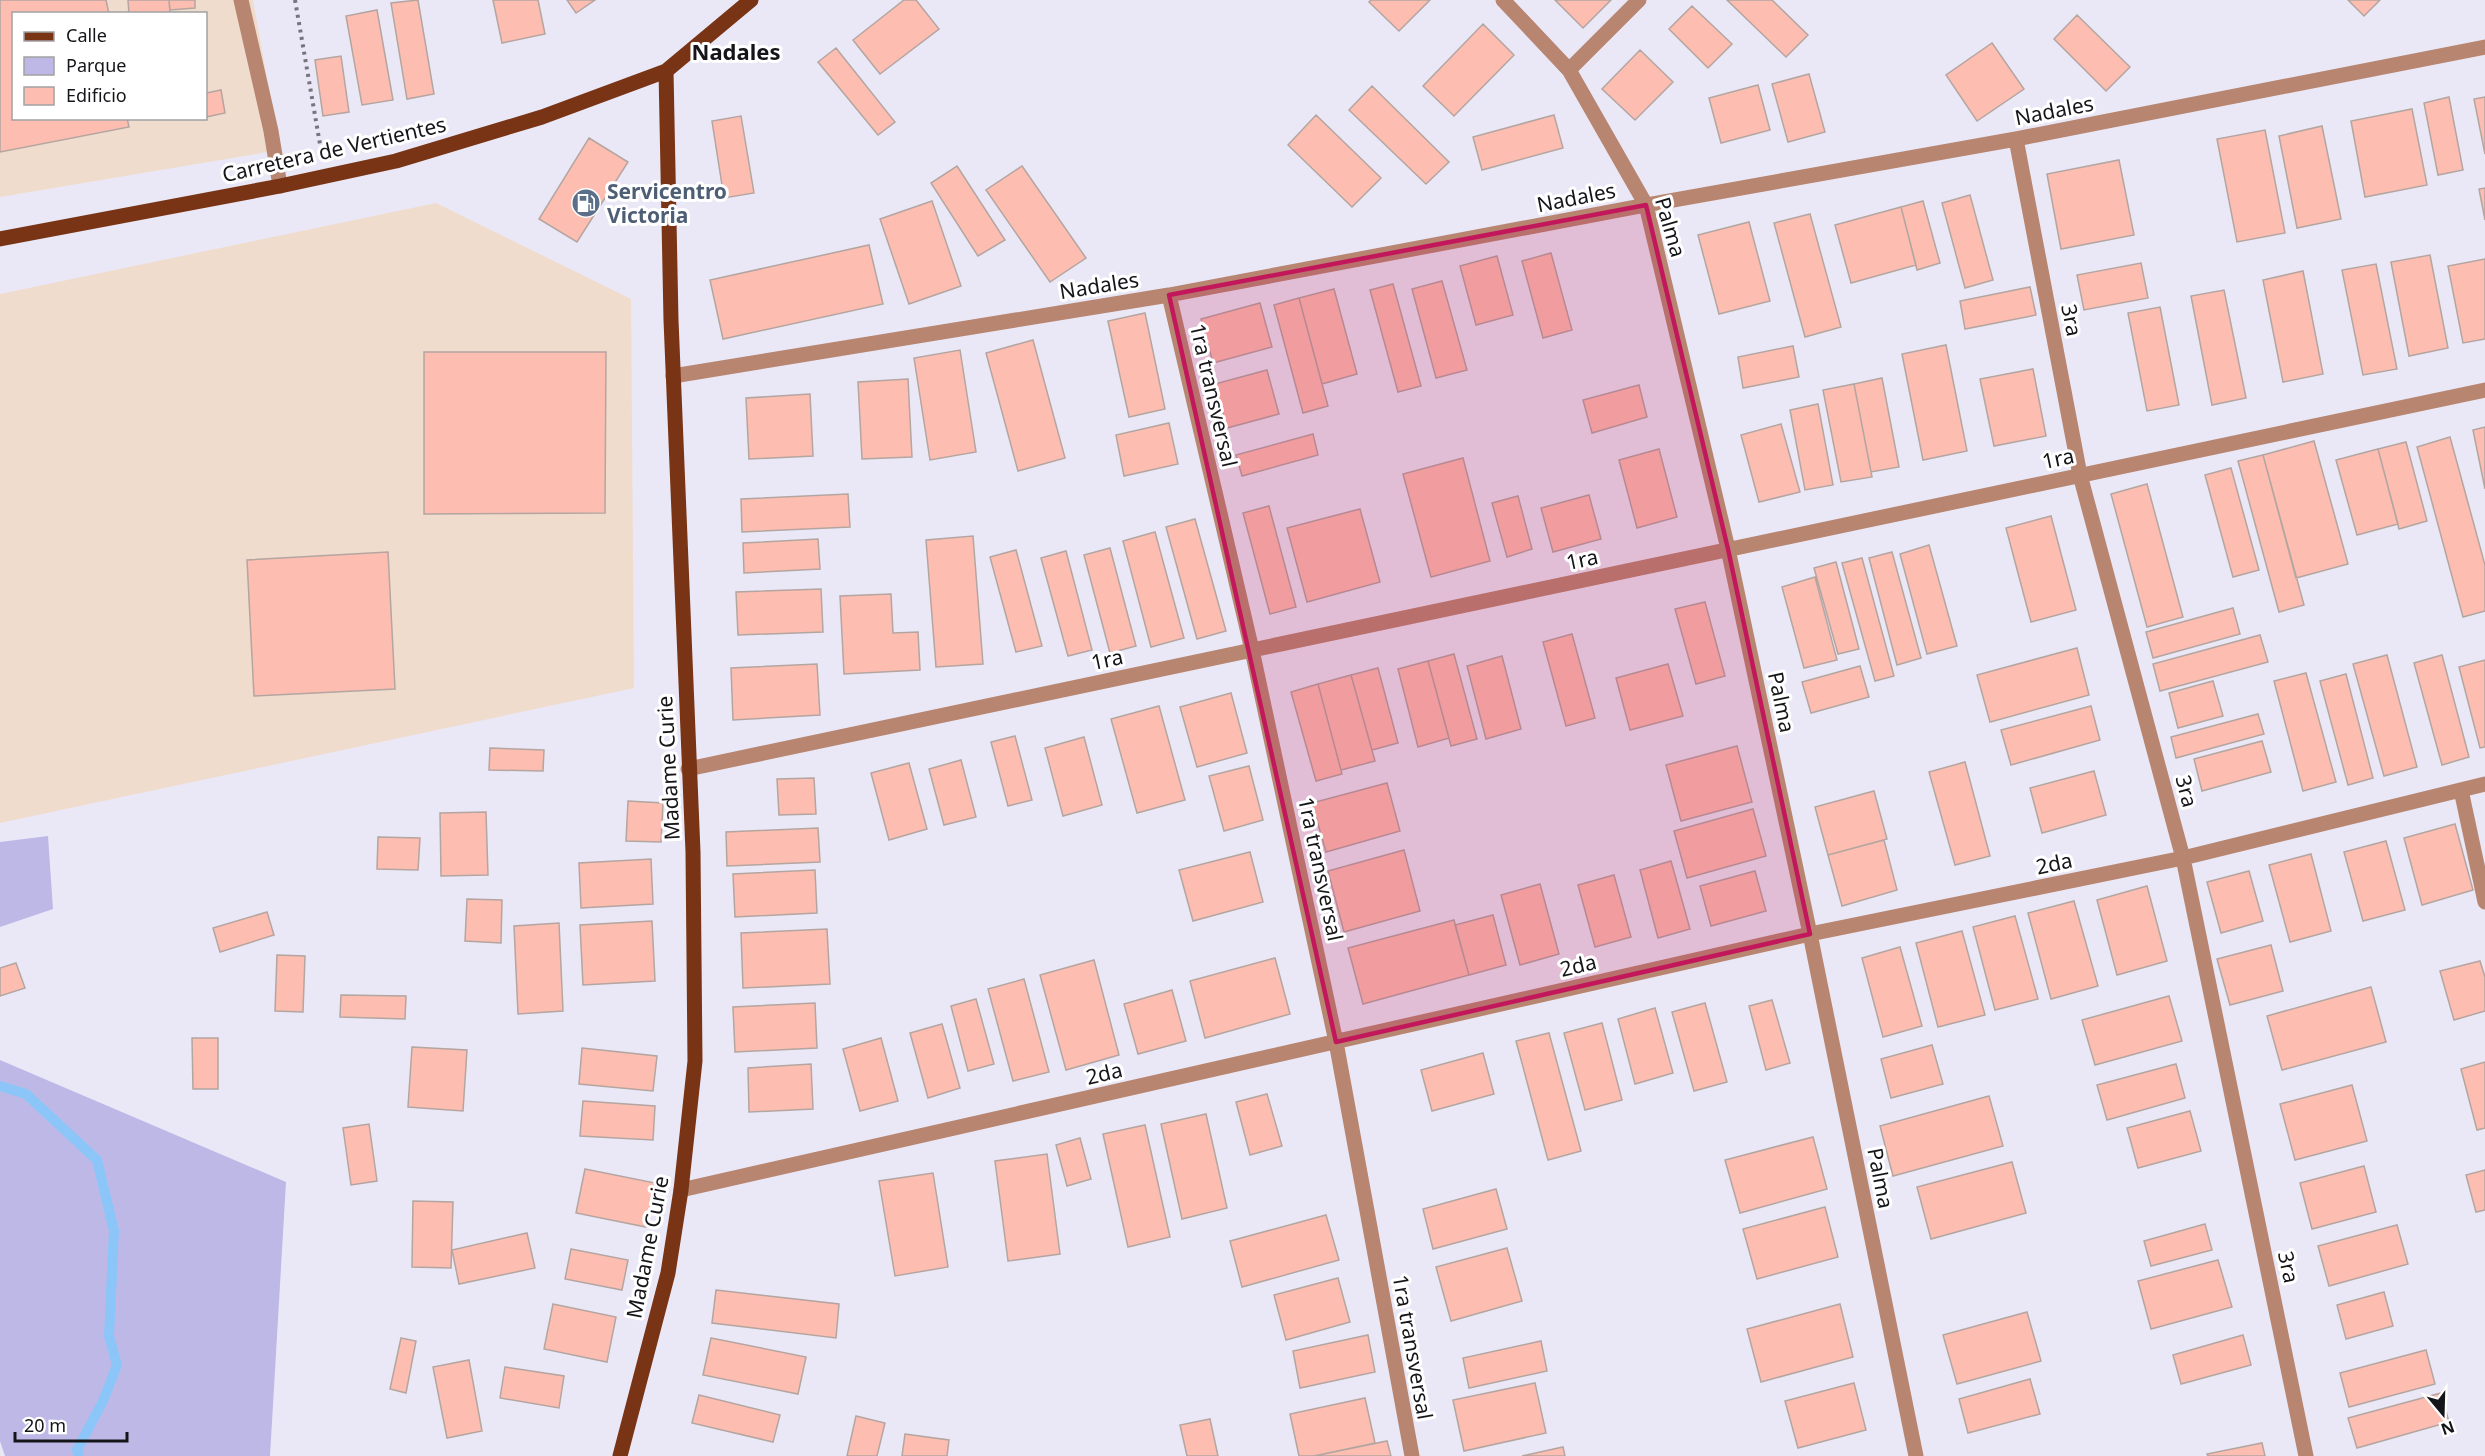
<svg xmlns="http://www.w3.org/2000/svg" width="2485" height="1456" font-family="'Noto Sans',sans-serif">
<rect width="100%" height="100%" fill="#eae8f6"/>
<!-- industrial -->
<path fill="#f0dccd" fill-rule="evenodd" d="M0,0H253L280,150L0,197ZM14,14H206V118H14Z
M436,203L631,299L634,688L0,823V294Z"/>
<!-- green -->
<path fill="#beb8e7" d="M48,836L53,909L0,927V842Z
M0,1060L286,1182L270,1456H5L0,1441Z"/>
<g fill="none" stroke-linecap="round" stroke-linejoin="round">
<!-- stream -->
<path stroke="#8cc6f9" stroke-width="10" d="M0,1086L26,1094L97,1160L114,1231L109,1336L117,1365L103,1401L77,1450L79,1456"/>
</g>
<!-- building -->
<path fill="#fdbeb1" stroke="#b4a5a1" stroke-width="1.5" d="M0,0H106L109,14H14V118H127L129,127L0,152Z
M128,0H169L170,13L129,14Z
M169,0H195V8L170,10Z
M418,0L434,94L407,99L391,3Z
M493,0H538L545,34L502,43Z
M567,0H595L576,13Z
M904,0H916L939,29L880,74L853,40Z
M1371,0H1430L1399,31L1369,2Z
M1555,0H1611L1583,28Z
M1727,0H1772L1808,35L1786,57Z
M2348,0H2380L2364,16Z
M1692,6L1732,44L1708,68L1669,29Z
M377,10L393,100L362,105L346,16Z
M2077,15L2130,67L2106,91L2054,39Z
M1483,24L1514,55L1454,116L1423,86Z
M1992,43L2024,89L1977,121L1946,75Z
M836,48L895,122L878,135L818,62Z
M1640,50L1673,82L1635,120L1602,89Z
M341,56L349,112L323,116L315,60Z
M1809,74L1825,132L1788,142L1772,84Z
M1758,85L1770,130L1721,143L1709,98Z
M1372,86L1449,162L1426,184L1349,110Z
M221,90L225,113L206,117V93Z
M2449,97L2463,170L2438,175L2424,103Z
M2485,97V154L2474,99Z
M2412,109L2427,185L2365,197L2351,121Z
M1316,115L1381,178L1352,207L1288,145Z
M1554,115L1563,148L1482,170L1473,137Z
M741,116L754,193L724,198L712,121Z
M2322,126L2341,219L2297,228L2279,136Z
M2265,130L2285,233L2237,242L2217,139Z
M589,138L628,162L577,242L539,219Z
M2119,160L2134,235L2061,249L2047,174Z
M957,166L1005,240L978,256L931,183Z
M1022,166L1086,258L1050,282L986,190Z
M2485,188V220L2479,189Z
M1970,195L1993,280L1965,288L1942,203Z
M932,201L961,286L909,304L880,219Z
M1923,201L1940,263L1917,270L1901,207Z
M1901,207L1916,265L1851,283L1835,225Z
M1810,214L1841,327L1805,337L1774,223Z
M1749,222L1770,301L1719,314L1698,235Z
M869,245L883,304L723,339L710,280Z
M1551,253L1572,330L1543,338L1522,261Z
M2430,255L2448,348L2409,356L2391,262Z
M1497,256L1513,315L1476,325L1460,266Z
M2485,259V339L2463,343L2448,266Z
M2141,263L2148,298L2084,310L2077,275Z
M2376,264L2397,369L2363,375L2342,270Z
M2303,271L2323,374L2283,382L2263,280Z
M1442,281L1467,370L1436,378L1412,289Z
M1393,284L1421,386L1398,392L1370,290Z
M2030,287L2036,315L1965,329L1960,301Z
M1334,289L1357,374L1322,384L1299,298Z
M2224,290L2246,398L2212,405L2191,296Z
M1299,298L1328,406L1303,413L1274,305Z
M1260,303L1272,347L1213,363L1201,319Z
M2160,307L2179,405L2147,411L2128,313Z
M1145,313L1165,409L1129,417L1108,321Z
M1033,340L1065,458L1018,471L986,353Z
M1946,345L1967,451L1923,460L1902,354Z
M1793,346L1799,377L1743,388L1738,357Z
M960,350L976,452L930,460L914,358Z
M424,352H606L605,513L424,514Z
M2033,369L2046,436L1994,446L1980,379Z
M1267,370L1279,414L1227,428L1215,384Z
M1882,378L1899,467L1871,472L1854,384Z
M908,379L912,457L862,459L858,382Z
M1854,384L1872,477L1841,482L1823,390Z
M1639,385L1647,417L1592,433L1583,400Z
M810,394L813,456L749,459L746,398Z
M1818,404L1833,485L1805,490L1790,410Z
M1169,423L1178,464L1124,476L1116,435Z
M1781,424L1800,492L1759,502L1741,435Z
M2485,427V489L2473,430Z
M1313,434L1318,455L1242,476L1236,455Z
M2450,437L2485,565V611L2463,617L2417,447Z
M2314,441L2348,564L2296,578L2263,455Z
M2406,442L2427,521L2399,529L2378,449Z
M1659,449L1677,517L1637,528L1619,460Z
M2378,449L2398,524L2357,535L2336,460Z
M2263,455L2304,605L2279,612L2238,461Z
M1463,458L1490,561L1431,577L1403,474Z
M2231,468L2259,570L2233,577L2205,475Z
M2147,484L2183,617L2147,627L2111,494Z
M848,494L850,527L742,532L741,499Z
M1589,495L1601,539L1553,552L1541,508Z
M1518,496L1532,549L1507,557L1492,503Z
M1269,506L1296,607L1270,614L1243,513Z
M1360,509L1380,582L1307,602L1287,528Z
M2051,516L2076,610L2031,622L2006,528Z
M1195,519L1226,631L1197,639L1166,527Z
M1155,532L1184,638L1151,647L1123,541Z
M973,536L983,664L936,667L926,540Z
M818,539L820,569L744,573L743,543Z
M1929,545L1957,646L1927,654L1900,554Z
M1110,548L1136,646L1110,653L1084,555Z
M1016,550L1042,646L1016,652L990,557Z
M1066,551L1092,650L1068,656L1041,558Z
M388,552L395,689L254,696L247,560Z
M1892,552L1921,658L1897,665L1869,558Z
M1862,558L1894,676L1875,681L1842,563Z
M1836,562L1859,649L1838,654L1814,568Z
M1815,577L1837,660L1804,668L1782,587Z
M821,589L823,632L738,635L736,592Z
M891,594L893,633L918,632L920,670L844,674L840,596Z
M1705,602L1725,676L1696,684L1675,609Z
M2233,608L2240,634L2153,658L2146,632Z
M1572,634L1595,718L1566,726L1543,642Z
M2260,635L2268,662L2160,691L2153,664Z
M2077,648L2089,695L1990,722L1977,675Z
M1454,654L1477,739L1451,746L1428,661Z
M2387,655L2417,767L2384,776L2353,664Z
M2442,655L2469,757L2442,765L2414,663Z
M1502,656L1521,729L1486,739L1467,666Z
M2485,660V747L2480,748L2459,667Z
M1428,661L1449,738L1418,747L1398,669Z
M817,664L820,715L733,720L731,668Z
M1668,664L1683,716L1630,730L1616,678Z
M1860,666L1869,697L1811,713L1802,682Z
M1378,668L1398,743L1372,750L1351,675Z
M2306,673L2336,782L2303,791L2274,681Z
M2346,674L2373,778L2348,785L2320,681Z
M1351,675L1375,761L1341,770L1318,684Z
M2213,681L2223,716L2178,728L2169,693Z
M1318,684L1342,774L1316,781L1291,692Z
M1231,693L1247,753L1197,767L1180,707Z
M1159,706L1185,800L1137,813L1111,719Z
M2091,706L2100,740L2011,765L2001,730Z
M2258,714L2264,734L2176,758L2171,737Z
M1015,736L1032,800L1008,806L991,742Z
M1084,737L1102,805L1063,816L1045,748Z
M2262,741L2271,772L2202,791L2194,759Z
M1737,746L1752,802L1681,821L1666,765Z
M490,748L544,750L543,771L489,770Z
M961,760L976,817L944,825L929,769Z
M1965,762L1990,856L1955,865L1929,772Z
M909,763L927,829L889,840L871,773Z
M1249,766L1263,820L1224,831L1209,776Z
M2094,771L2106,815L2042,833L2030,788Z
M814,778L816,814L779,815L777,779Z
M1387,783L1400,831L1326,852L1312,803Z
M1874,791L1887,839L1828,855L1815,807Z
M628,801L663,803L661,842L626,841Z
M1753,809L1766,856L1687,878L1674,831Z
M486,812L488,875L441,876L440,813Z
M2455,824L2473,890L2422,905L2404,838Z
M818,828L820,862L727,866L726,832Z
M378,837L420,838L418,870L377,869Z
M1884,840L1897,890L1842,906L1828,855Z
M2386,841L2405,910L2363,921L2344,852Z
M1404,850L1420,911L1344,932L1328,871Z
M1250,852L1263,902L1193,921L1179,870Z
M2311,854L2331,931L2290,942L2269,865Z
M651,859L653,904L581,908L579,863Z
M1671,861L1690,929L1658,938L1640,870Z
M815,870L817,913L735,917L733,874Z
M1755,871L1766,911L1711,926L1700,886Z
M2249,871L2263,921L2221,933L2207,882Z
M1614,875L1631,937L1595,947L1578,885Z
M1540,884L1559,954L1520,965L1501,895Z
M2147,886L2167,961L2117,975L2097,900Z
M467,899L502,900L501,943L465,941Z
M2074,901L2098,986L2051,999L2028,913Z
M267,912L274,935L220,952L213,928Z
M1493,915L1506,965L1469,975L1455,925Z
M2015,916L2038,999L1995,1010L1973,927Z
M1454,920L1469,975L1363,1004L1348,948Z
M652,921L655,981L583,985L580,925Z
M559,923L563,1011L518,1014L514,926Z
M827,929L830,984L743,988L741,933Z
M1962,931L1985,1015L1938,1027L1916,943Z
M2271,945L2283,991L2230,1005L2217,959Z
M1900,947L1922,1026L1883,1037L1862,958Z
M277,955L305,956L303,1012L275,1011Z
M1275,958L1290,1014L1205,1038L1190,981Z
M1094,960L1119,1055L1066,1070L1040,975Z
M2480,961L2485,977V1011L2454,1020L2440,971Z
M16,963L25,988L0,996V968Z
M1024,979L1049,1072L1013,1081L988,989Z
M2371,987L2386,1042L2282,1070L2267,1016Z
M1172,990L1186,1041L1138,1054L1124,1004Z
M341,995L406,996L405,1019L340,1017Z
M2169,996L2182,1041L2095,1065L2082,1020Z
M976,999L994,1064L968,1071L951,1006Z
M1772,1000L1790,1063L1766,1070L1749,1006Z
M815,1003L817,1048L735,1052L733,1007Z
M1705,1003L1727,1082L1694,1091L1672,1012Z
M1655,1008L1673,1073L1635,1084L1618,1019Z
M1602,1023L1622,1100L1585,1110L1564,1033Z
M942,1024L960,1088L928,1098L910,1033Z
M1549,1033L1581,1151L1548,1160L1516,1041Z
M192,1038H218V1089H193Z
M881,1038L898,1101L860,1111L843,1049Z
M1932,1045L1943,1084L1891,1098L1881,1059Z
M412,1047L467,1050L463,1111L408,1107Z
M582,1048L657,1056L653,1091L579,1084Z
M1483,1053L1494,1094L1432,1111L1421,1070Z
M2485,1062V1128L2477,1130L2461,1069Z
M811,1064L813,1109L749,1112L748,1068Z
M2176,1064L2185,1098L2107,1120L2097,1085Z
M2352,1085L2367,1141L2295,1160L2280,1104Z
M1267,1094L1282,1146L1250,1155L1236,1102Z
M1989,1096L2003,1146L1893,1176L1880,1126Z
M583,1101L655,1106L653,1140L580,1136Z
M2190,1111L2201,1151L2138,1168L2127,1128Z
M1206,1114L1227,1208L1182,1219L1161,1124Z
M369,1124L377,1181L351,1185L343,1128Z
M1145,1125L1170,1237L1128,1247L1103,1134Z
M1813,1137L1827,1189L1740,1213L1725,1160Z
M1080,1138L1091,1179L1067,1186L1056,1145Z
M1047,1154L1060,1254L1008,1261L995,1161Z
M2012,1162L2026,1213L1931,1239L1917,1187Z
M2364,1166L2376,1212L2312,1229L2300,1183Z
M585,1169L655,1183L646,1227L576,1213Z
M2485,1170V1210L2476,1212L2466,1175Z
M933,1173L948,1267L895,1276L879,1181Z
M1496,1189L1507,1229L1433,1249L1423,1209Z
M413,1201L453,1202L451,1268L412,1267Z
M1825,1207L1838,1257L1757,1279L1743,1229Z
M1326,1215L1339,1260L1242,1287L1230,1241Z
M2205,1224L2212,1250L2151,1266L2144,1241Z
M2397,1225L2408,1264L2329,1286L2318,1246Z
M527,1233L535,1268L459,1284L452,1250Z
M1507,1248L1522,1301L1451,1321L1436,1267Z
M571,1249L628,1260L622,1290L565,1279Z
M2218,1260L2232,1307L2151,1329L2138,1281Z
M1338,1278L1350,1322L1286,1340L1274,1295Z
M716,1290L839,1304L836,1338L712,1323Z
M2384,1292L2393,1326L2346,1339L2337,1305Z
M553,1304L616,1317L607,1362L544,1349Z
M1840,1304L1853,1357L1761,1382L1747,1329Z
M2027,1312L2041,1361L1957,1384L1943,1335Z
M1368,1335L1375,1372L1300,1388L1293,1351Z
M2243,1335L2251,1365L2181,1384L2173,1355Z
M401,1338L416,1341L406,1393L390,1389Z
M711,1338L806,1357L798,1394L703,1375Z
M1541,1341L1547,1371L1469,1388L1463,1358Z
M2426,1350L2435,1384L2349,1407L2340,1373Z
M469,1360L482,1431L447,1438L433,1367Z
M505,1367L564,1376L559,1408L500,1398Z
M2030,1379L2040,1414L1968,1433L1959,1399Z
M1535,1383L1546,1433L1464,1451L1453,1400Z
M1854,1383L1866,1430L1798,1448L1785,1401Z
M2441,1393L2449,1422L2357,1448L2348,1418Z
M699,1395L780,1415L773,1442L692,1423Z
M1365,1398L1375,1443L1314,1456H1299L1290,1414Z
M856,1416L885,1423L877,1456H847Z
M1210,1419L1218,1456H1187L1180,1425Z
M905,1434L949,1440L947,1456H902Z
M1387,1441L1391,1456H1319V1455Z
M2262,1443L2265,1456H2208L2207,1454Z
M1563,1447L1565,1456H1522Z"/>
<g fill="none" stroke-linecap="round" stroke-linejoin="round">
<!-- path -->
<path stroke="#76757e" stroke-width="4" stroke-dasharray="3 4.5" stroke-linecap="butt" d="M295,0L321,150"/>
<!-- minor -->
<path stroke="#b78570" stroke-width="15" d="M241,0L271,131L280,186
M1503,0L1569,70L1646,205L1728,549L1810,934L1916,1456
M1569,70L1639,0
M2016,139L2080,475L2183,858L2306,1456
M1169,295L1252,650L1336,1042L1412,1456
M673,376L1169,295L1646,205L2016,139L2485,47
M688,769L2485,390
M2461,790L2485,902
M681,1190L1810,934L2183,858L2485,784"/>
<!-- major -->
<path stroke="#793415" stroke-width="15" d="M0,239L280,186L396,161L542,117L666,71L751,0
M620,1456L668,1273L681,1190L695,1061L693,852L671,320L666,71"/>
</g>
<!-- marked area -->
<path fill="#c2185b" fill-opacity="0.2" stroke="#c2185b" stroke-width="4.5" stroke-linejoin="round" d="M1646,205L1728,549L1810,934L1336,1042L1169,295Z"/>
<!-- icons -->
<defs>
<g id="fuel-disc" transform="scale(1.5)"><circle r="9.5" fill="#5c6f8a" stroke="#fff"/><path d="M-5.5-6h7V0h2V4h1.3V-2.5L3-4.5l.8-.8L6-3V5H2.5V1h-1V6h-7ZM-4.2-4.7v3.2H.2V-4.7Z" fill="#fff"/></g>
</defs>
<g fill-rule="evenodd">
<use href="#fuel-disc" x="586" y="203"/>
</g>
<g text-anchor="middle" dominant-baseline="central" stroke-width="6" stroke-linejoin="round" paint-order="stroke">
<!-- street labels -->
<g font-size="21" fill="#151519" stroke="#fff">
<text transform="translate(2054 110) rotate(-11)">Nadales</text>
<text transform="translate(334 149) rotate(-13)">Carretera de Vertientes</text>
<text transform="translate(1576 197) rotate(-11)">Nadales</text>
<text transform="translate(1671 227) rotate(74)">Palma</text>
<text transform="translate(1099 285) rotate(-9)">Nadales</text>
<text transform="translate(2072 320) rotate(79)">3ra</text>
<text transform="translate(1214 395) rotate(77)">1ra transversal</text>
<text transform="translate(2058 458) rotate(-12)">1ra</text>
<text transform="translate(1582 559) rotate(-12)">1ra</text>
<text transform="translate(1107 659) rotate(-12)">1ra</text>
<text transform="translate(1782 702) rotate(78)">Palma</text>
<text transform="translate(668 768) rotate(-93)">Madame Curie</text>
<text transform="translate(2187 791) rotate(75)">3ra</text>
<text transform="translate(2054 863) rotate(-12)">2da</text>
<text transform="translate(1321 869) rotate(78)">1ra transversal</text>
<text transform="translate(1578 965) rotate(-13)">2da</text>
<text transform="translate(1104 1073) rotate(-13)">2da</text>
<text transform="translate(1881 1178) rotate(79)">Palma</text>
<text transform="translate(647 1247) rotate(-79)">Madame Curie</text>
<text transform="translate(2289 1267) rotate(78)">3ra</text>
<text transform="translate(1413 1347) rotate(80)">1ra transversal</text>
</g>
<!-- service labels -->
<g font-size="21" font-weight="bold" fill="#4e5e75" stroke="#fff" text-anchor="start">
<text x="607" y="191">Servicentro<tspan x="607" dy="24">Victoria</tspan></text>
</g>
<!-- neighbourhood labels -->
<g font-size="22" font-weight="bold" fill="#151519" stroke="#fff">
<text x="736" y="51">Nadales</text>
</g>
</g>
<!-- legend -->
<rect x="12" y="12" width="195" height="108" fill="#ffffff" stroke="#a1a1a3" stroke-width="1.5"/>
<rect x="24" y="32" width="30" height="9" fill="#793415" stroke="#a1a1a3" stroke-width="1.5"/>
<text x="66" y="42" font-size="18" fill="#151519">Calle</text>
<rect x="24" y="57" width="30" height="18" fill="#beb8e7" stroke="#a1a1a3" stroke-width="1.5"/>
<text x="66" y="72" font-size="18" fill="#151519">Parque</text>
<rect x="24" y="87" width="30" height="18" fill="#fdbeb1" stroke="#a1a1a3" stroke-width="1.5"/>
<text x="66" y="102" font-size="18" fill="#151519">Edificio</text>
<!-- north arrow -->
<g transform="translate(2443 1414) rotate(161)" stroke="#ffffff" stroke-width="4.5" paint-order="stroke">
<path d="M0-4.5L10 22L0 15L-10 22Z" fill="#151519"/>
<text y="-9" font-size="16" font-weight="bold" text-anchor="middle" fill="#151519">N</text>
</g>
<!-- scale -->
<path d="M15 1432v9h112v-9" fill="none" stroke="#151519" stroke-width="3"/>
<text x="24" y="1432" font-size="18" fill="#151519" stroke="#ffffff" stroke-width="4.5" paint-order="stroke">20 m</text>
</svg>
